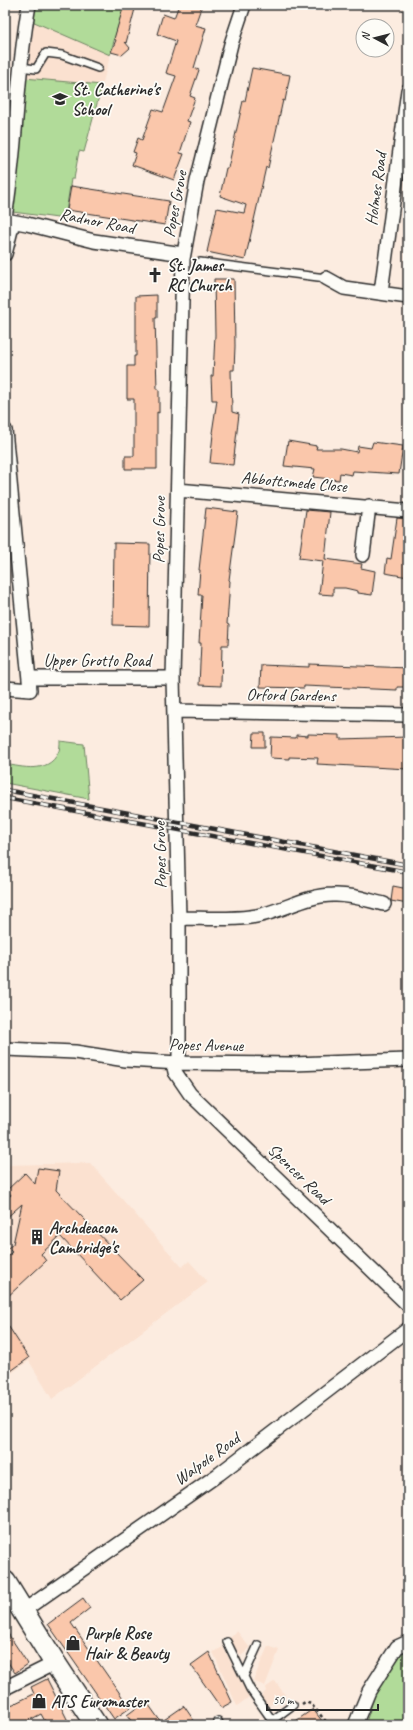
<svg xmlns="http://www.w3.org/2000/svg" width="413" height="1730" font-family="Caveat,sans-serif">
<rect width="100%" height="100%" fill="#fcece0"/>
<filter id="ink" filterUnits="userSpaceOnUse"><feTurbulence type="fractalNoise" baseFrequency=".025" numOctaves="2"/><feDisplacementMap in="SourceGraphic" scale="8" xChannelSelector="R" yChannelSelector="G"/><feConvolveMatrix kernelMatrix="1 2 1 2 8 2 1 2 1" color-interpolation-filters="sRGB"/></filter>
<g filter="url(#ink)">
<!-- built -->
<path fill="#fbe1d0" d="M124,5L84,152L79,151L74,179H71L65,219L13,212L28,64L26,62L32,21Z
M90,1163L182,1267L189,1261L208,1282L52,1399L29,1361L10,1374L5,1366V1165Z
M237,1631L250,1648L241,1656L229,1639Z
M268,1646L279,1650L265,1686L253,1681Z
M223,1647L249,1697L237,1706L213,1652Z
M275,1681L285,1695L267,1707L260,1697L266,1691L265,1688Z"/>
<!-- green -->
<path fill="#b1db99" stroke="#6e8362" d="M34,5H124L110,55L32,21Z
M24,78L102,85L84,152L79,151L74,179H71L65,219L13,212Z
M60,741L84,744L89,799L5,783V764C22,767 48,774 58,753C60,750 60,744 60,741Z
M408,1647V1725H365L378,1686L405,1649Z"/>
<!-- building -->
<path fill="#fac7ab" stroke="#2b2b2b" d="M124,5H136L126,43L125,42L130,48L122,55L111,52L116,40L114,39Z
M179,5H202L195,25L206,28L194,68L199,70L190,96L195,98L187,121L190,122L180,153L184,154L174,180L132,165L136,153L133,152L138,138L142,140L153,109L163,112L176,76L166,73L176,41L157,34L163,14L174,18Z
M252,68L290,75L285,101L283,100L268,168L266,167L245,260L207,252L217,208L244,213L246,205L220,196L226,168H228L243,101H245Z
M71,186L169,201L165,225L67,210Z
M214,279H234L235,346L234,370H231L232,412L239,414L233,465L210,463L213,434L212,433L217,400H212L211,376H213L215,335Z
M157,295V318H155L157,389H159V413L157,412V469H125V456H134V399H127V366H134V356H136V296Z
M288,441L317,446L316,449H341L357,452L358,446L371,448L373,442L403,446L399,474L353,471L352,475L340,473L339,480L313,477L315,469L284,466Z
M206,508L238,512L229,580L230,581L227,624L229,625L228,645H222L221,686L199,685L201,643H199L202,595H198L200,570H199Z
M306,510L330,512L325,559L362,564L361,568L375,571L372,595L358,593V591L345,588H333V595L319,594L323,561L299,558Z
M397,518L408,519V577L385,573L387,558L391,559Z
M114,543L150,544L149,626L113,625Z
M309,664L408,668V687H397V690L304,686V688L260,687L261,665L309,667Z
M254,733H265V747H253Z
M308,734L340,735V739L408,737V769L317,764L318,758L289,757V759L270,758L271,737L296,738V735L308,736Z
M393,886L408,889V904L391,901Z
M38,1168L59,1171L56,1190L143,1280L120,1300L60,1236L41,1254L46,1261L5,1299V1258L12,1252L8,1248L13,1244L22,1204L5,1219V1201L11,1195L7,1190L25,1173L35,1184Z
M5,1321L29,1358L11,1371L5,1362Z
M83,1598L90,1608L71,1623L130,1708L114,1719L48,1624Z
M5,1629L28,1664L15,1673L5,1658Z
M209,1652L232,1702L221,1708L191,1665Z
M47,1679L70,1725H47L41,1714L20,1725H9L5,1718V1708L34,1694L31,1687Z
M146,1701L161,1722L184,1706L197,1725H134L127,1715Z
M313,1709L325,1725H290Z"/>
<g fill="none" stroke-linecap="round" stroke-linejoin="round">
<!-- lane casing -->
<g stroke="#2b2b2b" stroke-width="10">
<path id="lane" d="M20,67L36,69L46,53L62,55L98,68
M200,262L326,278
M227,1642L250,1689L272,1720
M244,1676L258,1645
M218,1721L220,1725
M266,1725L293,1705"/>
</g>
<!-- street casing -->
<g stroke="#2b2b2b" stroke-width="16">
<path id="street" d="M5,217C17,147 16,75 29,5
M5,220L27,224L94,241L183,254
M5,254L13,222
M326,278L344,288L408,297
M381,292L408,90
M5,430L30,690L5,688
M178,490L408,511
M363,555L369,506
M29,678H173
M174,711L408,715
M179,918C203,918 227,920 250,917C278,914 305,895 333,895C350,894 367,900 384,904
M5,1049L75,1052L126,1060L179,1063L293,1064L408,1060
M173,1063L175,1072L190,1094L408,1305
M179,1063V918L173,678L183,259L197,181L231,44L244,5
M23,1611L219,1474L408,1329
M5,1688L55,1663
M355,1725L369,1691L397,1647L408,1642"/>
</g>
<!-- primary casing -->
<g stroke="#2b2b2b" stroke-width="24">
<path id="primary" d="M5,1582L55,1663L96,1725"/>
</g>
<!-- path -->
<path stroke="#2b2b2b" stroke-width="2.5" stroke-dasharray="3 3" stroke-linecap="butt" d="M302,1704L305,1702L311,1704L329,1725"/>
<!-- lane -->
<use href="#lane" stroke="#fdfcf7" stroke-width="7"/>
<!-- street -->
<use href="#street" stroke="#fdfcf7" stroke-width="13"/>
<!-- primary -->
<use href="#primary" stroke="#fdfcf7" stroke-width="21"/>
<!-- rail casing -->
<g stroke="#2b2b2b" stroke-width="4.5">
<path id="rail" d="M5,790L408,865
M5,798L408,872"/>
</g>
<!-- rail -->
<use href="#rail" stroke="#fdfcf7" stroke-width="3" stroke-dasharray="9" stroke-linecap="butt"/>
</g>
</g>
<!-- icons -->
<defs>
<g id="school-bare" transform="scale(1.2)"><path d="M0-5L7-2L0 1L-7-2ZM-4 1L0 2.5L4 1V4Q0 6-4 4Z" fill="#2b2b2b" stroke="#fdfcf7" stroke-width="2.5" paint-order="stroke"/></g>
<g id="church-bare" transform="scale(1.2)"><path d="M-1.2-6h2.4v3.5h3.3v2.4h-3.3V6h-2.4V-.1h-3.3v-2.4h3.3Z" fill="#2b2b2b" stroke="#fdfcf7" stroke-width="2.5" paint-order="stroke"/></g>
<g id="building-bare" transform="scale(1.2)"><path d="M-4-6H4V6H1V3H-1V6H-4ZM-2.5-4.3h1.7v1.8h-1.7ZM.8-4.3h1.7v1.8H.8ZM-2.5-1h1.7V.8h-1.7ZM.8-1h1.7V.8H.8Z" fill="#2b2b2b" stroke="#fdfcf7" stroke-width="2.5" paint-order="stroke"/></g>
<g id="shop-bare" transform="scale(1.2)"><path d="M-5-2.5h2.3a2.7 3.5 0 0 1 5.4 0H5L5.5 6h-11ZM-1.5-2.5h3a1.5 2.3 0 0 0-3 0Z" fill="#2b2b2b" stroke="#fdfcf7" stroke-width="2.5" paint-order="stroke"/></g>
</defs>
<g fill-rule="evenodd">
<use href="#school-bare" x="60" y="99"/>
<use href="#church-bare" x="155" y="275"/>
<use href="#building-bare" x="37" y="1237"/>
<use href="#shop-bare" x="73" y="1643"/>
<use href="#shop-bare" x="39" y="1701"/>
</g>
<g text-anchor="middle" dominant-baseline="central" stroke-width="3.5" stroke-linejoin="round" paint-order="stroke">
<!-- poi labels -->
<g font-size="17" font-weight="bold" fill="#2b2b2b" stroke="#fdfcf7" text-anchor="start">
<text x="72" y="89">St. Catherine's<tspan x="72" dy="20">School</tspan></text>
<text x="167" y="265">St. James<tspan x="167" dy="20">RC Church</tspan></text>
<text x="49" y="1227">Archdeacon<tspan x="49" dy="20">Cambridge's</tspan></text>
<text x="85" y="1633">Purple Rose<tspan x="85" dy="20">Hair &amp; Beauty</tspan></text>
<text x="51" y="1701">ATS Euromaster</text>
</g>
<!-- street labels -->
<g font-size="17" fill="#2b2b2b" stroke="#fdfcf7">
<text transform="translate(376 189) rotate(-82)">Holmes Road</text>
<text transform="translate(175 204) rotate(-79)">Popes Grove</text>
<text transform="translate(97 221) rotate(11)">Radnor Road</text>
<text transform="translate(294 482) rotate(5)">Abbottsmede Close</text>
<text transform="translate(159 530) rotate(-89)">Popes Grove</text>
<text x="97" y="660">Upper Grotto Road</text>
<text transform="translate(291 695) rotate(1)">Orford Gardens</text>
<text transform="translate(160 855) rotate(-91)">Popes Grove</text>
<text transform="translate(206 1045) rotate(1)">Popes Avenue</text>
<text transform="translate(299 1174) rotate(44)">Spencer Road</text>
<text transform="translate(207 1459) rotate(-36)">Walpole Road</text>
</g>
</g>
<!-- margin -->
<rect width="413" height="1730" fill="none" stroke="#fdfcf7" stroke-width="20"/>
<rect x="10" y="10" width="393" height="1710" fill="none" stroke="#2b2b2b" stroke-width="1.5" filter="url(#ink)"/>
<!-- north arrow -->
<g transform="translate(375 38) rotate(277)"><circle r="19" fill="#fdfcf7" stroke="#a9a8a5"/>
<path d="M0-3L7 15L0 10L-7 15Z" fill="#2b2b2b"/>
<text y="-6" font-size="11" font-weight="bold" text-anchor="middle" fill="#2b2b2b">N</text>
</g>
<!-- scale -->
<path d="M267 1704v6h111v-6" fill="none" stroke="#2b2b2b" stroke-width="2"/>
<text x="273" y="1704" font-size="12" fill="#2b2b2b" stroke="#fdfcf7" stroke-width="3" paint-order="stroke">50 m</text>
</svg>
